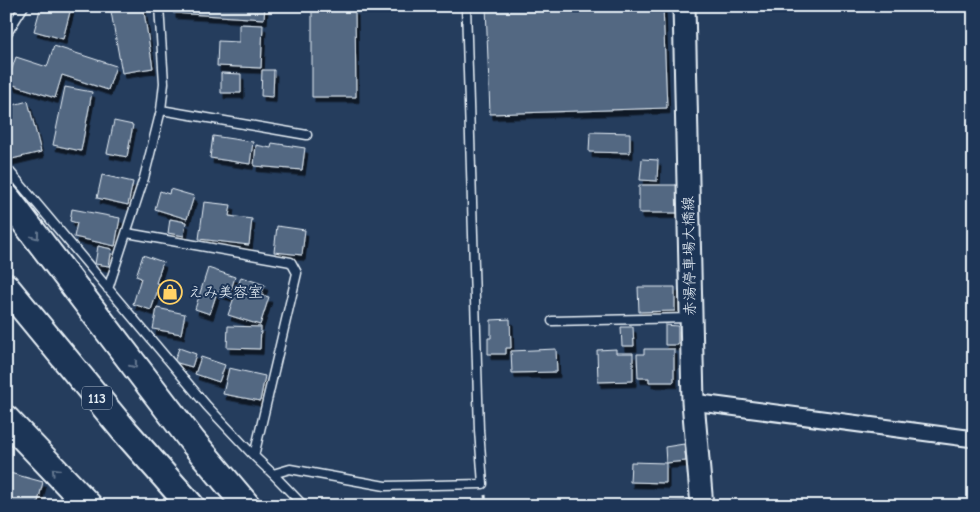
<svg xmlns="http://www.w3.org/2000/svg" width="980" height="512" font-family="'Comic Neue','Klee One',sans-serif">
<defs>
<filter id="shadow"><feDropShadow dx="3" dy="5.5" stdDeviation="0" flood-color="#0009"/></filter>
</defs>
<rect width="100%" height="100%" fill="#253d5d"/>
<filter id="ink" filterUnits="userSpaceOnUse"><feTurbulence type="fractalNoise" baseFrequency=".02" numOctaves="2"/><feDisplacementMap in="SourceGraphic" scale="10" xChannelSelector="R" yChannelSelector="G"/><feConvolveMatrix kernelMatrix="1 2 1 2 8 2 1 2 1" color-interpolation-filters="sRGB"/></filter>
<g filter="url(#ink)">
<!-- building -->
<path fill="#536782" stroke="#e8f1f8" filter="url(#shadow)" d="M41,6L71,8L63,39L34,31Z
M110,6H143L153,68L122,73Z
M173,6H265L264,19L173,13Z
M486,6H663L667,108L490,114Z
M355,10L356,97H312V11Z
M239,24L263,25L261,68L217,66L218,41L239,42Z
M54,46L116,66L108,90L62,75L55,98L7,83L16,57L47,67Z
M262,70H274L273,97L261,96Z
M221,73L241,74V93H221Z
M65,87L92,92L81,151L53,145Z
M28,101L41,152L8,160L6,107Z
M114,121L133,125L127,157L107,153Z
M590,132L630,133V153L589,152Z
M213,136L253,142L250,164L210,158Z
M272,143L305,148L302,170L254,166L256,145L271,148Z
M642,159L658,160L657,181L640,180Z
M102,175L133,182L128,205L97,198Z
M639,185H681V213H639Z
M170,189L194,196L187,219L155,209L160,191L169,194Z
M204,202L231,205L229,216L252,219L249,245L199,239Z
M72,209L120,218L115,246L74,237L77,223L70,221Z
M170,219L186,222L184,236L168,233Z
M277,226L305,230L302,255L274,252Z
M98,246L112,249L109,266L95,264Z
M143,255L163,262L156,283L160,284L151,310L133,304L141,278L136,276Z
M208,268L235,277L229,296L217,292L210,314L195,309Z
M241,277L265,285L261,295L269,297L260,325L228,315Z
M638,287H675V311L639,312Z
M157,308L185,314L181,334L153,329Z
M510,319L511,348H506V354H488V338H491V320Z
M665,325L678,326V345H665Z
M228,326L261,327L260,349L227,348Z
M621,327H633L634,346H622Z
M179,348L196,354L192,367L174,362Z
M556,349L557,372L512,373L511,351Z
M616,349V353H633V381L598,382L597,350Z
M644,349H674V382H649V378H638L637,354H644Z
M201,357L225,365L219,382L195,374Z
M229,368L265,376L260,401L223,394Z
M684,444L686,461L666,463L665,447Z
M631,462L666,463V483L630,482Z
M6,472L43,482L37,506H6Z
M686,501V506H638V502Z"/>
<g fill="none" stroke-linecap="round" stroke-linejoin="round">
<!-- service casing -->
<g stroke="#e8f1f8" stroke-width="11">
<path id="service" d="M6,35L24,6
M161,110L307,135
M6,167L207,406L254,456
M127,233L291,262L297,273L254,456L273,474L290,469L385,486L483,484L479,430L466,6
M108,289L144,178L161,110L164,83L159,6
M552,321L689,318
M273,474L304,506"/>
</g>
<!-- minor casing -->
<g stroke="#e8f1f8" stroke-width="19">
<path id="minor" d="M693,402L974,439"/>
</g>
<!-- secondary casing -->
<g stroke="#e8f1f8" stroke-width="25">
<path id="secondary" d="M684,6L693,402L702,506"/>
</g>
<!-- motorway casing -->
<g stroke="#e8f1f8" stroke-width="30">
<path id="motorway" d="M6,197L193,442L247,506
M6,287L123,429L191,506
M6,419L89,506"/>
</g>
<!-- path -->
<path stroke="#e8f1f8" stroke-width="3" stroke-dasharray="4 4" stroke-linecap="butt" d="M485,495L486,506"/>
<!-- service -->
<use href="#service" stroke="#1d3557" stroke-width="8"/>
<!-- minor -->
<use href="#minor" stroke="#1d3557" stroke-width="15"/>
<!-- secondary -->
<use href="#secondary" stroke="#1d3557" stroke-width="21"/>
<!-- motorway -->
<use href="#motorway" stroke="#1d3557" stroke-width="26"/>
</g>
<!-- one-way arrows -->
<defs><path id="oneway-chevron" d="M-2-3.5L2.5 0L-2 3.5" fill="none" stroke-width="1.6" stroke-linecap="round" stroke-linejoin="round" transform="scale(1.25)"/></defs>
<g stroke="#64778f">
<use href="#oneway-chevron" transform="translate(36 236) rotate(53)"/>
<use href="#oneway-chevron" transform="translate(134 365) rotate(52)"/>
<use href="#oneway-chevron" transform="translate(55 471) rotate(-134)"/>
</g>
</g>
<!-- icons -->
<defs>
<g id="shop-ring" transform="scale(1.25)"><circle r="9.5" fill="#1d3557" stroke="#ffd166" stroke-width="1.5"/><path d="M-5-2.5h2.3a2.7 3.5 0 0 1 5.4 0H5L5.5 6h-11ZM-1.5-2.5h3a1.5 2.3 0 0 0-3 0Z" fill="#ffd166"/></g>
</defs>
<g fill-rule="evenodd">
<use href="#shop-ring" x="170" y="292"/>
</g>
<g text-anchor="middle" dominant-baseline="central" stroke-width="4" stroke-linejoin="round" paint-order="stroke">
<!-- shield labels -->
<rect fill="#1d3557" stroke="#abb9c8" stroke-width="1" x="82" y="386.5" width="30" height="23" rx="4"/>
<g font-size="14" font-weight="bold" fill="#e8f1f8">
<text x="97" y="398">113</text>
</g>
<!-- street labels -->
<g font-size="15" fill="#e8f1f8" stroke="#1d3557">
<text transform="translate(689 256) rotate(-91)">赤湯停車場大橋線</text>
</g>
<!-- poi labels -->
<g font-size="15" fill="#e8f1f8" stroke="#1d3557" text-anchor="start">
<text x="188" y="292">えみ美容室</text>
</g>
</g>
<!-- margin -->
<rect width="980" height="512" fill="none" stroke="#1d3557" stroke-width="25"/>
<rect x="12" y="12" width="955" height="487" fill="none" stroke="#e8f1f8" stroke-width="2" filter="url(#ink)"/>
</svg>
